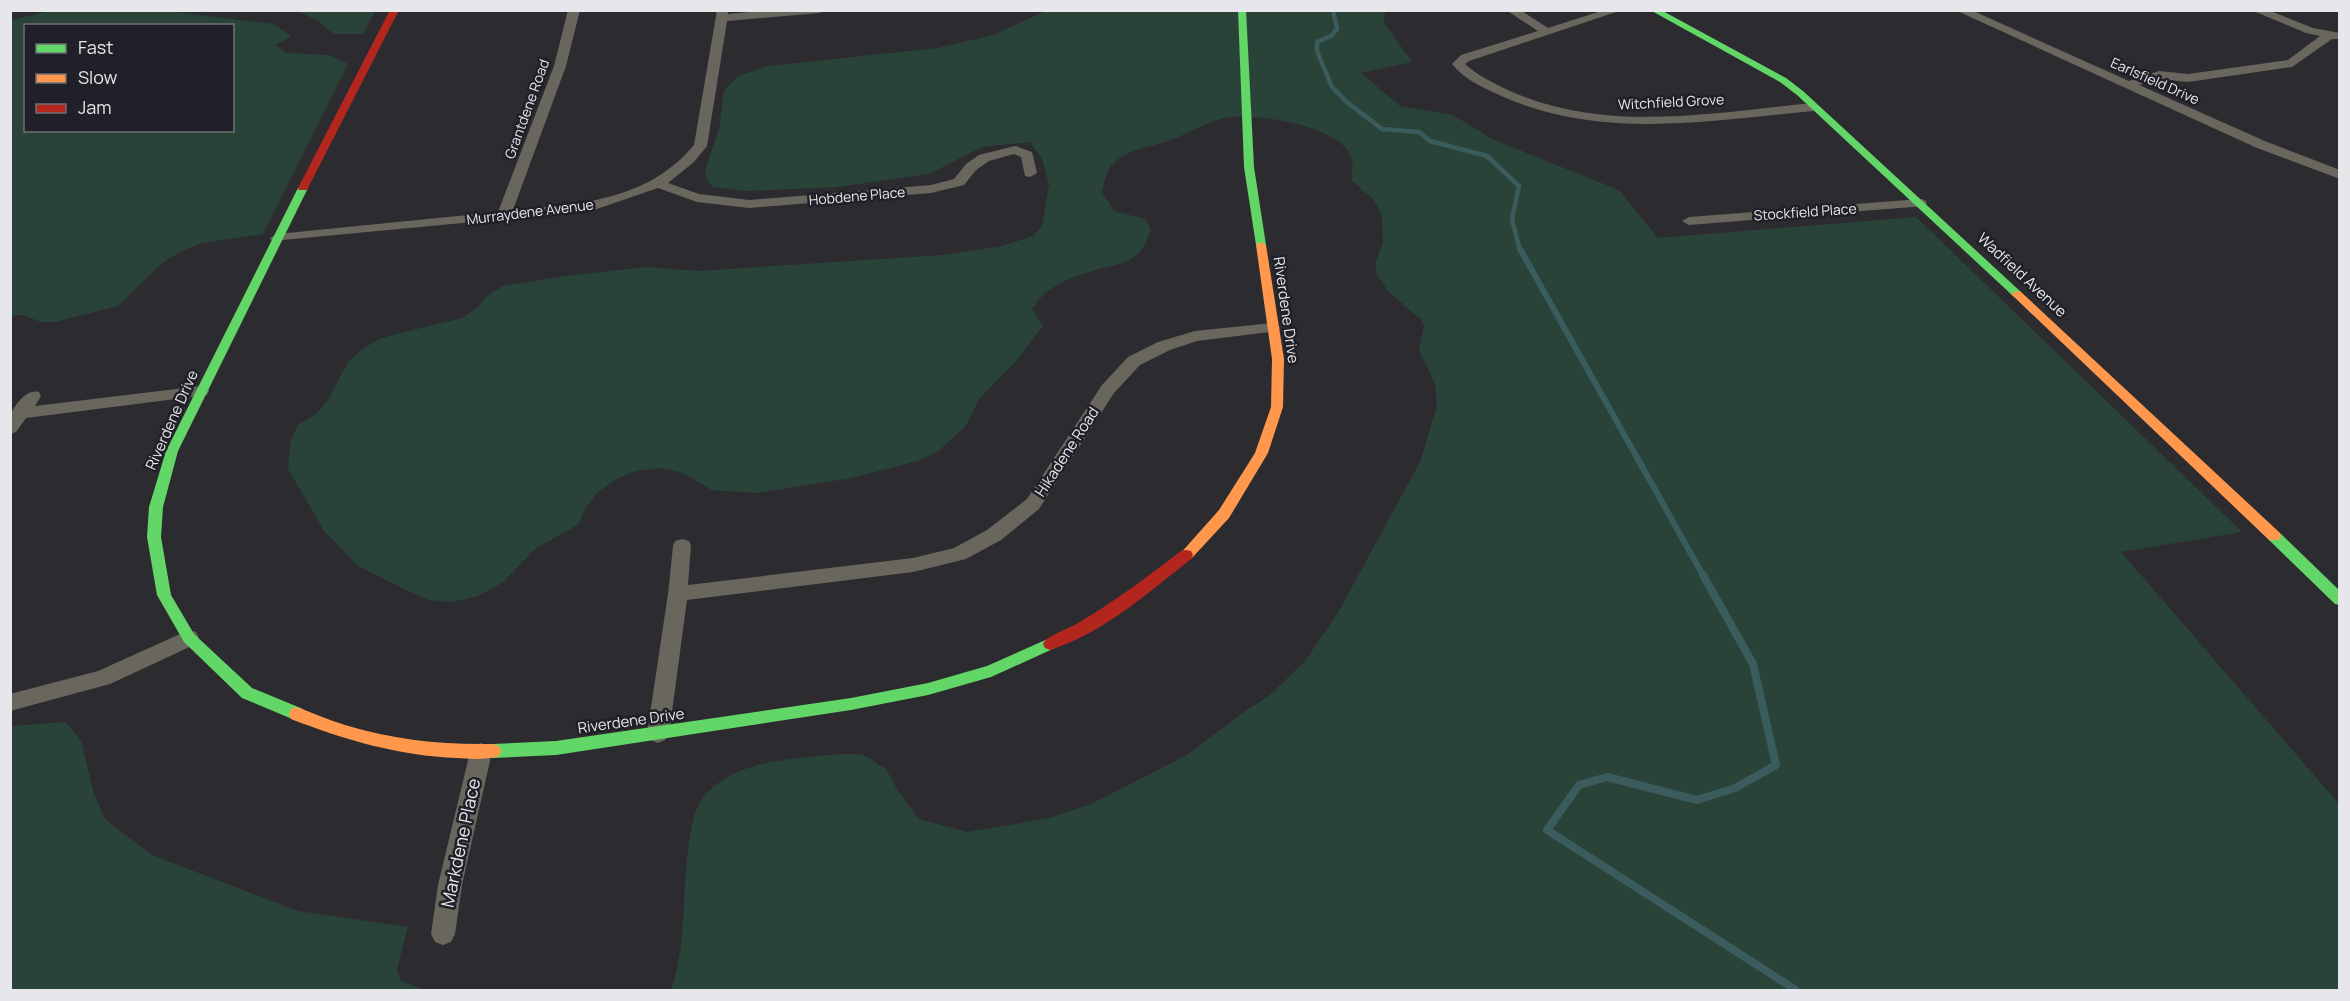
<svg xmlns="http://www.w3.org/2000/svg" width="2350" height="1001" viewBox="0 0 2350 1001" font-family="Manrope,sans-serif">
<rect width="100%" height="100%" fill="#2c2c30"/>
<path fill="#2a4339" fill-rule="evenodd" d="M 50,11 L 168,11 L 273,24 L 289,34 L 290,37 L 275,45 L 287,53 L 328,55 L 348,64 L 263,234 L 202,243 L 182,251 L 163,262 L 118,306 L 55,322 L 41,322 L 23,315 L 10,316 L 11,20 ZM 26,26 L 232,26 L 232,130 L 26,130 Z
M 297,11 L 375,11 L 363,34 L 333,34 L 317,20 Z
M 1046,11 L 1385,11 L 1384,23 L 1412,62 L 1361,73 L 1400,106 L 1453,115 L 1494,140 L 1619,190 L 1658,238 L 1916,217 L 2242,532 L 2121,552 L 2339,804 L 2339,990 L 670,990 C 677,976 678,962 681,946 C 686,911 683,828 701,801 C 716,778 745,767 771,762 C 786,759 851,751 863,755 C 871,758 878,765 886,769 L 897,789 L 918,819 L 968,832 L 1050,818 L 1091,804 L 1187,755 L 1248,709 L 1269,696 L 1305,661 L 1339,611 L 1420,462 L 1437,406 L 1435,384 L 1419,350 L 1424,326 L 1421,320 L 1389,292 L 1377,275 L 1375,263 L 1383,243 L 1382,215 L 1373,199 L 1352,181 C 1352,175 1353,165 1352,159 C 1343,126 1260,114 1232,117 C 1210,119 1189,134 1168,141 C 1148,148 1130,148 1114,163 C 1106,170 1105,181 1102,192 L 1114,211 L 1145,219 L 1151,229 C 1148,236 1146,245 1141,250 C 1131,264 1114,265 1099,269 C 1073,276 1047,285 1032,309 L 1043,326 L 1015,362 L 979,399 L 965,427 L 937,452 L 918,461 L 851,478 L 757,493 L 712,490 L 681,472 L 659,468 L 635,471 L 614,480 L 597,493 L 585,508 L 579,524 L 535,549 L 503,582 L 479,596 L 452,602 L 429,600 L 410,592 L 358,566 L 325,532 L 288,469 L 291,440 L 298,425 L 316,414 L 328,400 L 348,362 L 361,350 L 379,339 L 400,333 L 463,318 L 478,307 L 487,296 L 503,286 L 565,276 L 646,267 L 697,271 L 943,255 L 1002,246 L 1033,236 L 1042,226 L 1049,185 L 1042,158 L 1030,142 L 982,147 L 929,174 L 837,187 L 745,191 L 713,187 L 707,180 L 705,171 L 719,129 L 724,91 L 738,76 L 768,66 L 938,48 L 993,35 Z
M 65,722 L 81,740 L 94,794 L 105,819 L 152,855 L 298,911 L 408,927 L 397,969 L 401,981 L 425,990 L 11,990 L 11,726 Z"/>
<g fill="none" stroke-linecap="round" stroke-linejoin="round">
<path stroke="#3a5c5d" stroke-width="4.5" d="M 1333,10 L 1337,29 L 1331,36 L 1317,42 L 1317,51 L 1332,87 L 1348,103 L 1382,129 L 1419,132 L 1430,141 L 1487,156 L 1519,186 L 1512,219 L 1520,251"/>
<path stroke="#3a5c5d" stroke-width="6" d="M 1520,249 L 1704,577"/>
<path stroke="#3a5c5d" stroke-width="8" d="M 1703,575 L 1753,664 L 1776,765 L 1735,788 L 1697,800 L 1607,777 L 1579,785 L 1547,830 L 1796,990"/>
<path fill="#68665d" fill-rule="evenodd" d="M 568,10 L 580,10 L 566,66 L 513,210 C 580,204 647,201 694,145 L 717,10 L 729,10 L 728,14 L 772,10 L 825,10 L 820,13 L 727,21 L 707,146 L 694,162 L 668,183 L 699,194 L 749,200 L 931,185 L 954,179 L 966,164 L 979,155 L 1015,146 L 1032,152 L 1037,173 L 1030,177 L 1025,176 L 1021,157 L 1014,154 L 989,161 L 976,170 L 964,185 L 931,193 L 749,208 L 697,202 L 658,188 L 591,211 L 272,241 L 270,238 L 277,234 L 498,212 L 554,66 Z
M 1506,10 L 1520,10 L 1548,28 L 1604,10 L 1622,10 L 1469,61 L 1465,64 C 1477,75 1493,83 1508,90 C 1604,134 1711,113 1813,103 L 1819,107 L 1813,111 C 1707,121 1598,141 1497,94 C 1481,87 1463,78 1452,64 L 1461,55 L 1538,31 Z
M 1955,10 L 1971,10 L 2129,81 L 2159,71 L 2188,74 L 2288,60 L 2320,36 L 2306,33 L 2251,10 L 2268,10 L 2313,28 L 2340,33 L 2340,39 L 2332,39 L 2292,67 L 2188,82 L 2160,79 L 2139,85 L 2267,142 L 2340,170 L 2340,179 L 2257,148 Z
M 1920,199 L 1925,200 L 1927,203 L 1925,206 L 1689,225 L 1682,221 L 1689,217 Z
M 1272,323 L 1278,325 L 1280,328 L 1278,331 L 1197,341 L 1170,350 L 1140,365 L 1114,393 L 1039,509 L 1001,540 L 966,559 L 913,572 L 687,600 L 669,734 L 665,740 L 658,743 L 651,740 L 647,734 L 668,594 L 673,546 L 675,541 L 682,539 L 689,541 L 691,546 L 688,585 L 913,558 L 954,548 L 987,530 L 1027,499 L 1102,385 L 1128,357 L 1158,342 L 1195,331 Z
M 201,386 L 207,387 L 209,391 L 207,395 L 26,418 L 16,432 L 10,434 C 10,428 9,419 11,414 C 16,403 27,389 39,392 L 41,396 L 35,406 Z
M 189,630 L 196,632 L 199,638 L 196,644 L 110,684 L 10,711 L 10,694 L 98,671 Z
M 481,743 L 489,746 L 492,752 L 462,885 L 455,934 L 451,942 L 443,945 L 435,942 L 431,934 L 438,885 L 470,752 L 473,746 Z"/>
<path fill="#63d668" fill-rule="evenodd" d="M 1238,10 L 1246,10 L 1254,167 L 1266,245 L 1261,248 L 1256,245 L 1244,167 Z
M 1650,10 L 1661,10 L 1786,78 L 1803,91 L 2021,292 L 2021,296 L 2013,296 L 1797,95 L 1780,82 Z
M 303,185 L 308,188 L 178,451 L 163,507 L 161,537 L 171,595 L 194,634 L 252,688 L 303,709 L 305,714 L 303,719 L 297,721 L 242,698 L 184,642 L 157,595 L 147,537 L 149,507 L 166,451 L 298,188 Z
M 2274,531 L 2279,532 L 2340,591 L 2340,605 L 2335,604 L 2269,540 L 2267,536 L 2269,532 Z
M 1050,638 L 1055,640 L 1057,644 L 1055,648 L 991,677 L 928,695 L 851,710 L 556,755 L 493,758 L 487,756 L 485,751 L 487,746 L 493,744 L 556,741 L 851,698 L 928,683 L 987,666 Z"/>
<path fill="#ff974d" fill-rule="evenodd" d="M 1261,242 L 1266,245 L 1284,359 L 1283,407 L 1268,453 L 1229,518 L 1191,559 L 1181,559 L 1179,555 L 1219,510 L 1255,453 L 1271,407 L 1272,359 L 1256,245 Z
M 2017,291 L 2021,292 L 2279,532 L 2281,536 L 2279,540 L 2269,540 L 2013,296 L 2011,294 Z
M 297,707 C 313,713 329,720 345,725 C 394,740 443,745 493,744 L 499,746 L 501,751 L 499,756 C 486,760 470,759 457,758 C 400,756 345,740 291,719 L 289,714 L 291,709 Z"/>
<path fill="#b3261e" fill-rule="evenodd" d="M 390,10 L 399,10 L 308,188 L 307,190 L 299,190 L 298,188 Z
M 1186,550 L 1191,551 L 1193,555 L 1191,559 C 1148,593 1103,633 1050,650 L 1045,648 L 1043,644 C 1047,635 1069,629 1078,623 C 1114,602 1147,577 1181,551 Z"/>
</g>
<g text-anchor="middle" stroke-width="5" stroke-linejoin="round" paint-order="stroke">
<g font-size="14" fill="#e6e6eb" stroke="#202028">
<text transform="translate(2155 81) rotate(24)" y="5">Earlsfield Drive</text>
<text transform="translate(1671 102) rotate(-3)" y="5">Witchfield Grove</text>
<text transform="translate(527 109) rotate(-70)" y="5">Grantdene Road</text>
<text transform="translate(857 196) rotate(-5)" y="5">Hobdene Place</text>
<text transform="translate(530 212) rotate(-7)" y="5">Murraydene Avenue</text>
<text transform="translate(1805 212) rotate(-4)" y="5">Stockfield Place</text>
</g>
<g font-size="15" fill="#e6e6eb" stroke="#202028">
<text transform="translate(2022 275) rotate(43)" y="5">Wadfield Avenue</text>
<text transform="translate(1286 310) rotate(82)" y="5">Riverdene Drive</text>
<text transform="translate(172 420) rotate(-66)" y="5">Riverdene Drive</text>
<text transform="translate(1067 452) rotate(-57)" y="5">Hikadene Road</text>
<text transform="translate(631 721) rotate(-8)" y="5">Riverdene Drive</text>
</g>
<g font-size="18" fill="#e6e6eb" stroke="#202028">
<text transform="translate(461 843) rotate(-78)" y="6">Markdene Place</text>
</g>
</g>
<rect width="2350" height="1001" fill="none" stroke="#e6e6eb" stroke-width="24"/>
<rect x="24" y="24" width="210" height="108" fill="#202028" stroke="#6f6f76" stroke-width="1.5"/>
<rect x="36" y="44" width="30" height="9" fill="#63d668" stroke="#6f6f76" stroke-width="1.5"/>
<text x="78" y="54" font-size="18" fill="#e6e6eb">Fast</text>
<rect x="36" y="74" width="30" height="9" fill="#ff974d" stroke="#6f6f76" stroke-width="1.5"/>
<text x="78" y="84" font-size="18" fill="#e6e6eb">Slow</text>
<rect x="36" y="104" width="30" height="9" fill="#b3261e" stroke="#6f6f76" stroke-width="1.5"/>
<text x="78" y="114" font-size="18" fill="#e6e6eb">Jam</text>
</svg>
